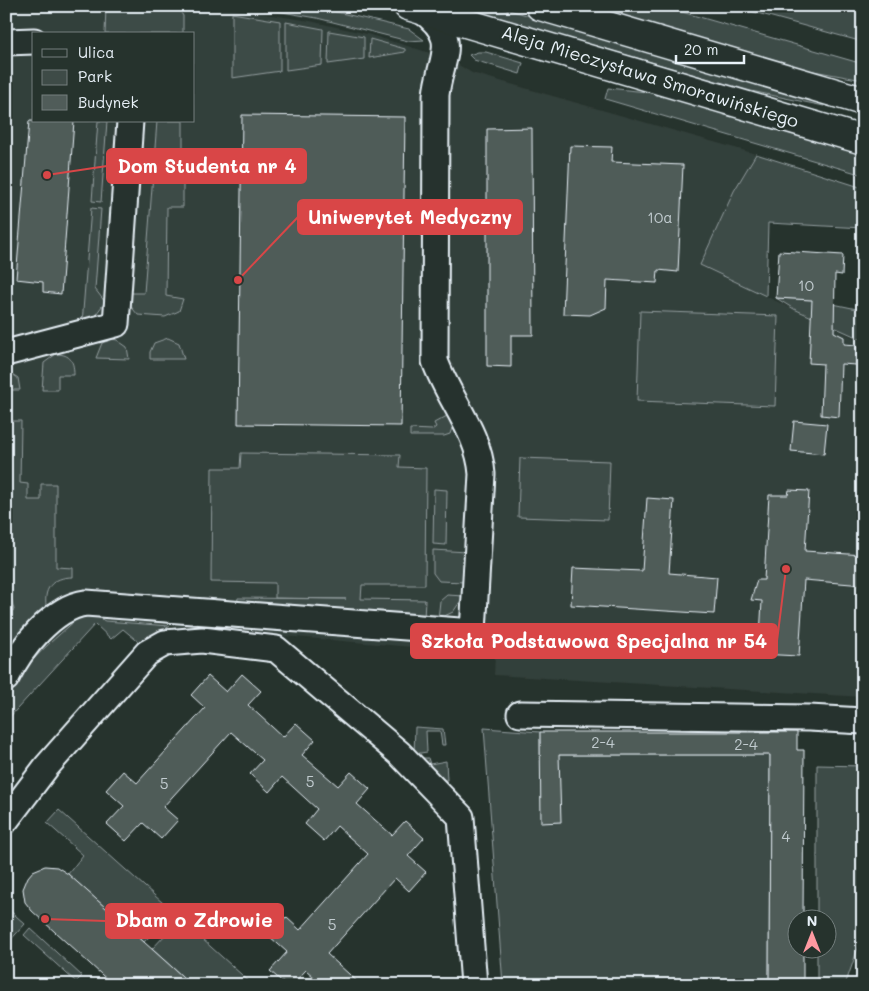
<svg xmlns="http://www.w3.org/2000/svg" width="869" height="991" viewBox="0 0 869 991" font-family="Mali,sans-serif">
<rect width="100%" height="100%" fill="#26332d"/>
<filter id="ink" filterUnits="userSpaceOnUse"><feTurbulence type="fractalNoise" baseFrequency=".02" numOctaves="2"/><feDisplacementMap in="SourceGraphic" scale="10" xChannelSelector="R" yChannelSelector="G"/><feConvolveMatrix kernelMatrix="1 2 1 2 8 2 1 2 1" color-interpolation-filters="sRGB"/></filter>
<g filter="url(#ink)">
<path fill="#333f3a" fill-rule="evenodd" d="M 6,6 L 214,6 L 310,21 L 367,34 L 447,58 L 472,73 L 756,154 L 734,191 L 700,265 L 863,342 L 863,697 L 494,675 L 495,654 L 105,621 L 91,614 L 24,668 L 6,704 ZM 34,34 L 194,34 L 194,121 L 34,121 Z"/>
<path fill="#3e4b47" stroke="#939ea0" d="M 106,6 L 179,9 L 183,16 L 183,34 L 105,34 Z
M 247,6 L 311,6 L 409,29 L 424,40 L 408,41 L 317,18 Z
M 457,6 L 496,6 L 824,103 L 824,106 L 751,91 Z
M 587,6 L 661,6 L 863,64 L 863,80 L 792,67 Z
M 732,6 L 863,6 L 863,42 Z
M 232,13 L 280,21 L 280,71 L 232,78 Z
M 286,22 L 323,29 L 322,65 L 286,70 Z
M 329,31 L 364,37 L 364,59 L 328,64 Z
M 370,39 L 405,49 L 405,52 L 369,58 Z
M 478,52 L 486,52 L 523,63 L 520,74 L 474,60 L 469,55 Z
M 608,88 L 656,93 L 863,153 L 863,175 L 605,99 Z
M 98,121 L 107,121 L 101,202 L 92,201 Z
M 157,121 L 183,121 L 183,207 L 167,207 L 166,296 L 183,299 L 179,311 L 165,317 L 138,315 L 128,303 L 129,293 L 144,293 Z
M 756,154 L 863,188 L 863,228 L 768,223 L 766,296 L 700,265 L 734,191 Z
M 91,208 L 101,209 L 95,289 L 105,302 L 94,317 L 82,324 Z
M 857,295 L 863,296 L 863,340 L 794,309 L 776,298 L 814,300 L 857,309 Z
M 640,311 L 778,316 L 775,406 L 637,401 Z
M 168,338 L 179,343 L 184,359 L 150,359 L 150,352 L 154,343 Z
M 113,339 L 117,340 L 127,347 L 129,359 L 96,358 L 102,343 Z
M 56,354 C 71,354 74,362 74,375 L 58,375 L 58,390 L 42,390 L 44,363 Z
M 6,370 L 18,378 L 20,390 L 6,390 Z
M 447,416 L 453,425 L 450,434 L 444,436 L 410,436 L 410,429 L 432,430 L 436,427 L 434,423 Z
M 6,421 L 21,421 L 20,483 L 28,484 L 28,500 L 41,500 L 41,484 L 56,484 L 56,567 L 73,568 L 73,577 C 52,577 42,589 47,610 L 14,640 L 6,655 L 6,612 L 14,610 L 6,577 Z
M 241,453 L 400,455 L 399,467 L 426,468 L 425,585 L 362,585 L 361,599 L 425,600 L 424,619 L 237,605 L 238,598 L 346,599 L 275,598 L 275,583 L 211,582 L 212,468 L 240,468 Z
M 520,458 L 610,461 L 608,520 L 518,517 Z
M 434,489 L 447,490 L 446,545 L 433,544 Z
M 433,550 L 467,552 L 465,582 L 439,581 L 433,573 Z
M 447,595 L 464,596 L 453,612 L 438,619 L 440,601 Z
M 91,614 L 105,621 L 170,626 L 141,644 L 123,629 L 111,639 L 95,624 L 6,721 C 6,674 48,646 79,617 Z
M 415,727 L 443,729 L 445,745 L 442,745 L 440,731 L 426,731 L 427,752 L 414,754 Z
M 484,728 L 540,732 L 540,755 L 770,755 L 769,985 L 503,985 Z
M 417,758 L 428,758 L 430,764 L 446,761 L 447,780 L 441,780 Z
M 817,765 L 863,766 L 863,934 L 845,985 L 817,985 L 817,949 L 826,948 L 826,918 L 817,918 Z
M 59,810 L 173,912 L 144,942 L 68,874 L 83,855 L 47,823 Z
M 6,907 L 25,924 L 6,945 Z
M 180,919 L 253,985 L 192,985 L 152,949 Z
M 30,928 L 82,976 L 76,982 L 24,935 Z"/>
<path fill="#505c59" stroke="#e8f1f8" d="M 242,115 L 405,117 L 401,426 L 238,424 Z
M 29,121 L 74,121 L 61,294 L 43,292 L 43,282 L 16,279 Z
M 532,128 L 533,335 L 511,335 L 511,367 L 487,366 L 487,129 Z
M 570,146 L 612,147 L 611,162 L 683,165 L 678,272 L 658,270 L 657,283 L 607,280 L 606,308 L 590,315 L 563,314 Z
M 779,251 L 843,255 L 842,275 L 835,274 L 834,332 L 844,337 L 844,344 L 857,345 L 856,365 L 841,364 L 839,417 L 821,415 L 823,364 L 809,363 L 812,300 L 776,298 Z
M 794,421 L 827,424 L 824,454 L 791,451 Z
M 789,490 L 809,491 L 805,551 L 863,555 L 863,585 L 804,580 L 799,656 L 759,654 L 762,601 L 751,600 L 757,580 L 764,580 L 769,495 L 788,495 Z
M 647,498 L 674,500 L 669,573 L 717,577 L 714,614 L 571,605 L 573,568 L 642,571 Z
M 242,674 L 261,691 L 248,705 L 283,737 L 296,723 L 315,740 L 302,755 L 338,786 L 351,772 L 370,789 L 357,804 L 392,835 L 405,821 L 424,838 L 408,856 L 426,872 L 409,891 L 395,878 L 327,954 L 361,985 L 323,985 L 306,970 L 292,985 L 286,985 L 270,971 L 287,952 L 269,936 L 286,917 L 300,930 L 368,854 L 337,826 L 324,841 L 305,824 L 317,809 L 282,777 L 269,792 L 250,774 L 263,760 L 231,732 L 163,807 L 178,820 L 161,839 L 143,823 L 126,841 L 107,824 L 124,806 L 106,790 L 123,771 L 137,783 L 205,708 L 191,695 L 208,676 L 226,692 Z
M 540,732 L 797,732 L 797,750 L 804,750 L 803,918 L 796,918 L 796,948 L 803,948 L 803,985 L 769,985 L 770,755 L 559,755 L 561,822 L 541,823 Z
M 45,866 L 57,867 L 68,874 L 192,985 L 113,985 L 32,911 L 25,902 L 23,889 L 28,877 L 33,871 Z"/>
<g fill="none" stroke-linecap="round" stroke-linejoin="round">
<g stroke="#e8f1f8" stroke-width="29">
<path id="minor" d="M 6,42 L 34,41
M 6,353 L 116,324 L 130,121
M 6,678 C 20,649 53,607 86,603 L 473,632 L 482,474 C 479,432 449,400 435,361 L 436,95 C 440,57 462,39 421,10
M 520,714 L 809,718 L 863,721
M 6,820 L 47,766 L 147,653 L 165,643 L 202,640 L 276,649 L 399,753 L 461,817 L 474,985"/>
</g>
<g stroke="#e8f1f8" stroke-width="31">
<path id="major" d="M 408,6 L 863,140
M 540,6 L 863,101"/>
</g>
<use href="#minor" stroke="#26332d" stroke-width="25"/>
<use href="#major" stroke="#26332d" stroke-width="28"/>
</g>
</g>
<g text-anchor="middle" stroke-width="5" stroke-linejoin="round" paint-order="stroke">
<g font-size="15" fill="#c2ccd0">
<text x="660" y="223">10a</text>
<text x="806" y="291">10</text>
<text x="603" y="748">2-4</text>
<text x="746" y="750">2-4</text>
<text x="310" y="787">5</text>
<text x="164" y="789">5</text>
<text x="786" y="842">4</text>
<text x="332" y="930">5</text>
</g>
<g font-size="18" fill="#e8f1f8" stroke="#26332d">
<text transform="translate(650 77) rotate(17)" y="6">Aleja Mieczysława Smorawińskiego</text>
</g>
</g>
<path fill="none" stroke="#d94647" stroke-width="2" d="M47 175L107 166M238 280L298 217M786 569L777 641M45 919L106 921"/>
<g fill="#d94647" stroke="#26332d" stroke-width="2">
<circle cx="47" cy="175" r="5"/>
<circle cx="238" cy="280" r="5"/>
<circle cx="786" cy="569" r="5"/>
<circle cx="45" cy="919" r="5"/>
</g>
<g fill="#d94647" stroke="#d94647" stroke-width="2">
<rect x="107" y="149" width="199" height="34" rx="5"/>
<rect x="298" y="200" width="224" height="34" rx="5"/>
<rect x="411" y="624" width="366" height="34" rx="5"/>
<rect x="106" y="904" width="177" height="34" rx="5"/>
</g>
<g font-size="19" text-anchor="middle" font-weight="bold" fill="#fff">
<text x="207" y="173">Dom Studenta nr 4</text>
<text x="410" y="224">Uniwerytet Medyczny</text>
<text x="594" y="648">Szkoła Podstawowa Specjalna nr 54</text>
<text x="194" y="927">Dbam o Zdrowie</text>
</g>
<rect width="869" height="991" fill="none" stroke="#26332d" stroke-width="25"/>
<rect x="12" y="12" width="844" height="966" fill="none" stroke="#e8f1f8" stroke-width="2" filter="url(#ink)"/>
<rect x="32" y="32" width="162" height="90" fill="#26332d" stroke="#747f7e"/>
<rect x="42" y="49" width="25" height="8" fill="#26332d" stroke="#747f7e"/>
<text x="78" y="58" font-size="15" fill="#e8f1f8">Ulica</text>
<rect x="42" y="70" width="25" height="15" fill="#3e4b47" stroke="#747f7e"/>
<text x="78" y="82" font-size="15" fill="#e8f1f8">Park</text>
<rect x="42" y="95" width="25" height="15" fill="#505c59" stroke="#747f7e"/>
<text x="78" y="108" font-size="15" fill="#e8f1f8">Budynek</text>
<g transform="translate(812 934)"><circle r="24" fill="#26332d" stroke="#747f7e"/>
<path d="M0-4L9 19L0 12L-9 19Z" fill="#ff9aa2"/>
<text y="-8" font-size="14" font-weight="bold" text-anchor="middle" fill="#e8f1f8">N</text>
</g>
<path d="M676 55v8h68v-8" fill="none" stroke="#e8f1f8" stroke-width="2.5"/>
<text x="684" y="55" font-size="15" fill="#e8f1f8" stroke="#26332d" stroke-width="4" paint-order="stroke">20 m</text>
</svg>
